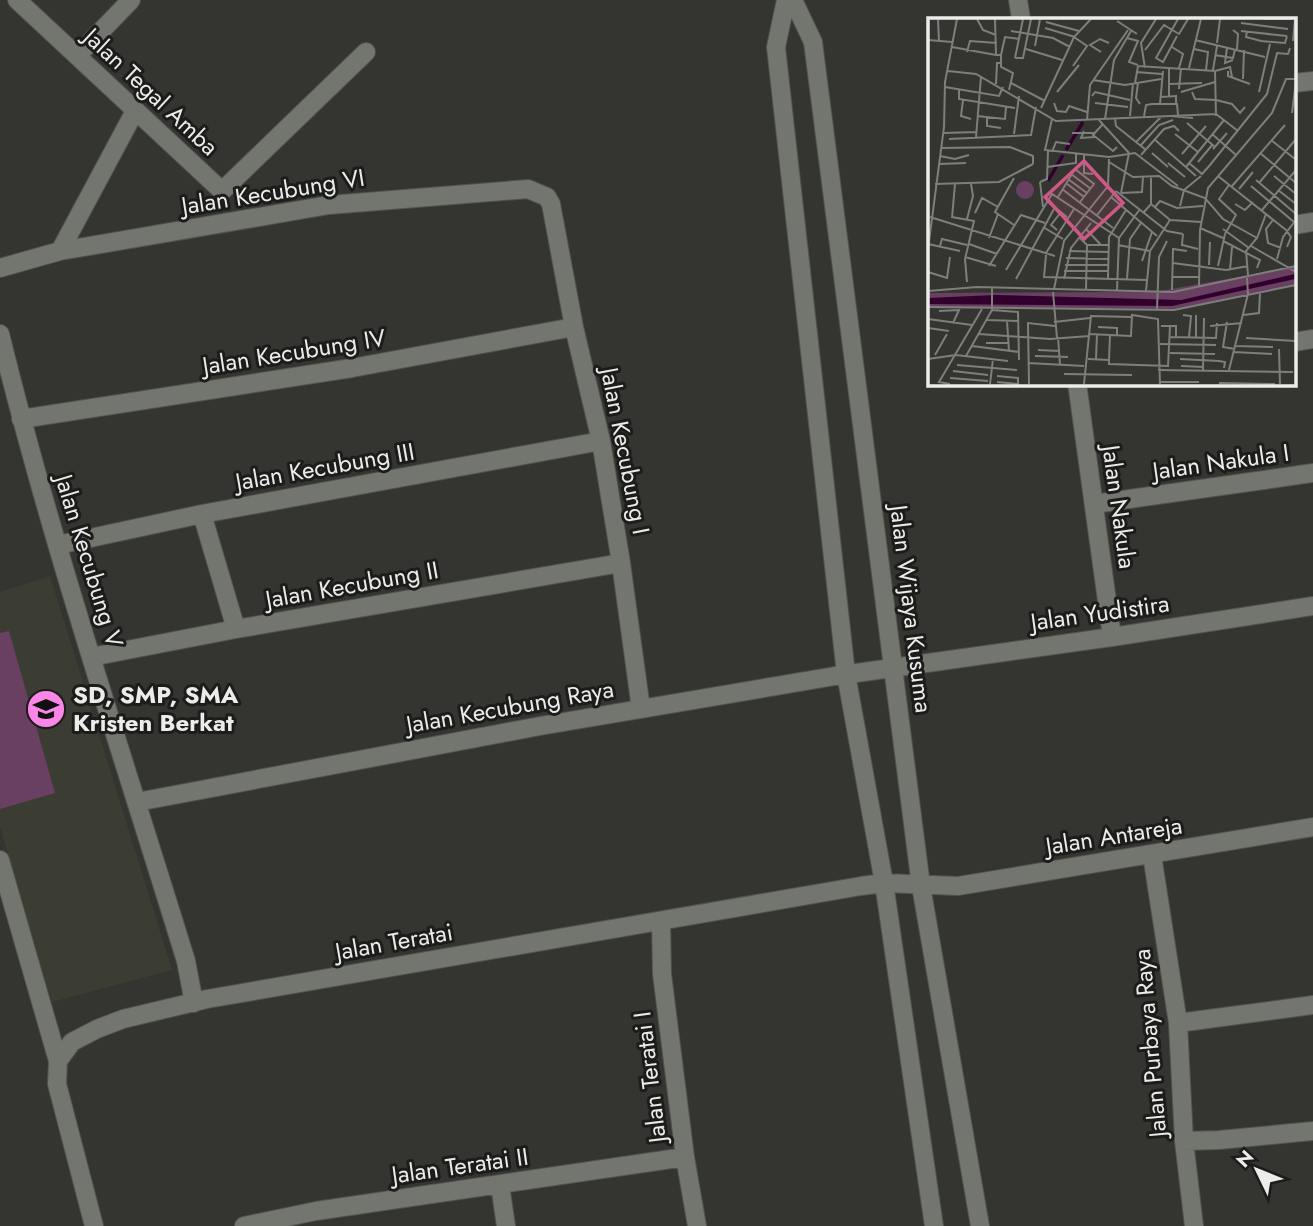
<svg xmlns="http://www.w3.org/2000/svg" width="1313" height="1226" viewBox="0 0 1313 1226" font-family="Jost,sans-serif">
<rect width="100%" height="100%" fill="#343530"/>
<path fill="#3b3d32" d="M 50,576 L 172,970 L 52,1002 L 0,827 L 0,592 Z"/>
<path fill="#693f62" d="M 9,631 L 55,793 L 0,809 L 0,633 Z"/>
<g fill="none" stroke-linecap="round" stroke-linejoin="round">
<g stroke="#52534f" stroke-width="20">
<path id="minor" d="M 17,0 L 222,191 L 366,52
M 786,0 L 776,47 L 846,674 L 884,883 L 934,1226
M 793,0 L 813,42 L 921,886 L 980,1226
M 1018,0 L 1021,19
M 77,56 L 131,0
M 1294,83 L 1313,81
M 1294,225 L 1313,222
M 60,251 L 135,111
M 0,268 L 60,251 L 329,205 L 528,189 L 547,197 L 551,204 L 574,327 L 601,441 L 621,563 L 641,709
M 0,334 C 52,546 122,753 186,961 L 194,1003
M 1294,342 L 1313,339
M 1077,383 L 1112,637
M 21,419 L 352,368 L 574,327
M 1094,504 L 1313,473
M 202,514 L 236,629
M 58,545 L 202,514 L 601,441
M 91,657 L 236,629 L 621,563
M 137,802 L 540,726 L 835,676 L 1112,637 L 1313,606
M 1152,855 L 1178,1023 L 1184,1141 L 1194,1226
M 0,860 L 58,1061
M 661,921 L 662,974 L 685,1157 L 697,1226
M 1178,1023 L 1313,1005
M 1184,1141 L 1219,1140 L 1313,1131
M 500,1185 L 506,1226
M 94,1226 L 57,1084 L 58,1061 L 72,1042 L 97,1029 L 123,1019 L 207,999 L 861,886 L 884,883 L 958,886 L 1313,827
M 244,1226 L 316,1211 L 685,1157"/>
</g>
<use href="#minor" stroke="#73756f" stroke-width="18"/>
</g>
<defs>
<g id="school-disc" transform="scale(2.0125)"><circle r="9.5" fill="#fa87e7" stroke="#1c1c1a"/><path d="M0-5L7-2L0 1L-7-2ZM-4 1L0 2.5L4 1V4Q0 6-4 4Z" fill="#111"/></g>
</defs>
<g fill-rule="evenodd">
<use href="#school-disc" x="46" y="709"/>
</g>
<g text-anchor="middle" stroke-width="6" stroke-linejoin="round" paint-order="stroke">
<g font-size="24" fill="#ecedea" stroke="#1c1c1a">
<text transform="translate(151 92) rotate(43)" y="8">Jalan Tegal Amba</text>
<text transform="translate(273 192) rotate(-9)" y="8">Jalan Kecubung VI</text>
<text transform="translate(294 352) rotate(-9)" y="8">Jalan Kecubung IV</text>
<text transform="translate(625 451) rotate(79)" y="8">Jalan Kecubung I</text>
<text transform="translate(1221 462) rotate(-8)" y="8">Jalan Nakula I</text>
<text transform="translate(325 467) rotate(-10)" y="8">Jalan Kecubung III</text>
<text transform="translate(1119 507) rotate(82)" y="8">Jalan Nakula</text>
<text transform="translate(89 561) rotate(73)" y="8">Jalan Kecubung V</text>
<text transform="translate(352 585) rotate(-10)" y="8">Jalan Kecubung II</text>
<text transform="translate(911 609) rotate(83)" y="8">Jalan Wijaya Kusuma</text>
<text transform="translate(1100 613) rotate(-8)" y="8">Jalan Yudistira</text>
<text transform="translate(510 707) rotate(-10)" y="8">Jalan Kecubung Raya</text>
<text transform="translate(1114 836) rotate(-9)" y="8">Jalan Antareja</text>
<text transform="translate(394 942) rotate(-10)" y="8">Jalan Teratai</text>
<text transform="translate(1150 1043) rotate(-95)" y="8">Jalan Purbaya Raya</text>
<text transform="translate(650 1077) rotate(-97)" y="8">Jalan Teratai I</text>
<text transform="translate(460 1166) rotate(-8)" y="8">Jalan Teratai II</text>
</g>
<g font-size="24" font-weight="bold" fill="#ecedea" stroke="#1c1c1a" text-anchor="start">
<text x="73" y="703">SD, SMP, SMA<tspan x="73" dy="28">Kristen Berkat</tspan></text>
</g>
</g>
<g transform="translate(928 18)">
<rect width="368" height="368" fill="#343530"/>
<path d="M88 172a9 9 0 1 1 18 0a9 9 0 1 1-18 0ZM 367,249 L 367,267 L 250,291 L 0,289 L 0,275 L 226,274 Z" fill="#693f62"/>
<path d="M 367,256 L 367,261 L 244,288 L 0,286 L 0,280 L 67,277 L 253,282 Z" fill="#32002c"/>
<path fill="none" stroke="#32002c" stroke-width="3.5" d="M 138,132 L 155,104M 120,163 L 135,137"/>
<path fill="none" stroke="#7e7f7a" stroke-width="2" d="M 10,1 L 11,23M 49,1 L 55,12 L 68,17M 67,1 L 68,37M 336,1 L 364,1M 189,3 L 209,16M 118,4 L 151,13M 313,5 L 360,11M 117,10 L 147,19M 305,12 L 310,16 L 309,31M 83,13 L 125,20 L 142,29M 313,13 L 359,18M 319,13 L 318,19 L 333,23 L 357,25 L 359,18M 249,18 L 235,44 L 228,40 L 250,1M 199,20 L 210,23 L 201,44 L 210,47M 0,22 L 24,24M 267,22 L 337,39M 365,23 L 367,1M 289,25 L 292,1M 107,28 L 112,1M 24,29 L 68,37M 244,29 L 255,36 L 251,50M 299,30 L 297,45 L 305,42M 98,31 L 134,42M 266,31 L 280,34 L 278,52M 217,32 L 236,7 L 251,16 L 260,1M 39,34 L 42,23 L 69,25M 173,34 L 162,27 L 172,21 L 181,25M 68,37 L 73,37 L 73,49 L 85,55 L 81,72M 73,37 L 77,19 L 92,21M 287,37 L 305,40 L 307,31M 87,40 L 95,40 L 103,1M 87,40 L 95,1M 145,48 L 159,28 L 146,19M 217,50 L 213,25 L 228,1M 261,50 L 273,1M 285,52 L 289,28M 20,53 L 48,56 L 128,103 L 288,96 L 310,113M 287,53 L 288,98M 287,53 L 302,49 L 304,59M 300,53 L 300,58 L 322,66M 208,54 L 234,56M 315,61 L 316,32M 165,62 L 197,67 L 233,61M 83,65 L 117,83M 207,65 L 210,48 L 287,53M 210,65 L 208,80 L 212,86M 68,66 L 69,45 L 73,45M 241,66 L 274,65M 17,69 L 71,78 L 75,69M 31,71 L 31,81 L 87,90M 251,71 L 253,50M 129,74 L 151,47M 253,74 L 287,64M 264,74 L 267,81 L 288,82M 331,74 L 342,26M 164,78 L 167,74 L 202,82M 241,78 L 241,51M 232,79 L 248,78 L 248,86M 35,82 L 33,98 L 43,101M 288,82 L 304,86 L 312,95 L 317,89M 126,85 L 129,93 L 138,94 L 141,88 L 159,94M 167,85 L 200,89M 232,86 L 235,53M 113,90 L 146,19 L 163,1M 364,95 L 368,63M 49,98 L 77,101 L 78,89M 202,98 L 205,65M 216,98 L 218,87 L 224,86 L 249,86 L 250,97M 243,98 L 265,100M 59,99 L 59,108 L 73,110M 187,100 L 188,108 L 218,132M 124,101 L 117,132 L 181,139M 170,101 L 201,135M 177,101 L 186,42 L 203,13M 159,102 L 162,67 L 200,12M 259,105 L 287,129M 174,107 L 165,117 L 185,133 L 189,129M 156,113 L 153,120 L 167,119M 16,115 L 48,114M 144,115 L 166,115M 86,116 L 91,78M 247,116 L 270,134M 284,116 L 308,137M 48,119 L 53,59M 21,121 L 103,117 L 108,89M 226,121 L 268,158M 343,122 L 367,141M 208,124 L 234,98M 213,127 L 231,107 L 245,102M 13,130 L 82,129 L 105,138 L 105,146M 285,131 L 299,115M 124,134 L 128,124 L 142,126M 224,135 L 240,149M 332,135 L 368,165M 254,136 L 278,108M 156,137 L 156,155 L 165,156M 213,137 L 236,111 L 246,108 L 251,113M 12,138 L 27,141 L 41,137M 181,139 L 207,135 L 250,168M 181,144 L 205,159 L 231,158 L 244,168 L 277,180 L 295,201 L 329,220M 270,144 L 285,126M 240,145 L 257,159M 261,145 L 274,156 L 282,147 L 339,76 L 349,35 L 360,36 L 362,30M 11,146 L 38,145M 119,149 L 148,145 L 148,135M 258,149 L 296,102M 147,151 L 166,166 L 152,184M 143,156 L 163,171M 290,158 L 358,212 L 363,219 L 359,229M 346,158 L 368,176M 86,160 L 67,194 L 86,207M 140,161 L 159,175M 328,162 L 368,196M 112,164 L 119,161 L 120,133M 112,164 L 115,189M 138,165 L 156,179M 331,165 L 368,121M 7,166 L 71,164 L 105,146M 180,168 L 181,141M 304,168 L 357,107M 323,168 L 366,204M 134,171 L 185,210M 311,171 L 325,154M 350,172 L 368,186M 188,173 L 239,213 L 255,216M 193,175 L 201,135M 193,175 L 214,174 L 215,159M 130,179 L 147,151M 183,179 L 229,218M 119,183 L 139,199M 307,186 L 317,192 L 325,184M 252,188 L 256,172 L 273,158M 227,189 L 232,183 L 249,190 L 275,188M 334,192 L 368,152M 216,194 L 223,186 L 223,158M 47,195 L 54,180 L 70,189M 169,197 L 188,173M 2,199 L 127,238M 24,199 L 46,203 L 37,241 L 39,264M 24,200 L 27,166M 39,201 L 45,178 L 43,166M 242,202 L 273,204M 345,202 L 338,211 L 340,225 L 353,230M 115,209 L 135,221M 272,210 L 295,220M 158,211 L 173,227M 295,211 L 321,230M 129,212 L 123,207 L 133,194M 255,216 L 254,227 L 270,231M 151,219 L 159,227 L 158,271M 61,220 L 70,196M 295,223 L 332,242 L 329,250M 0,226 L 32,233M 41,226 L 69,236M 159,227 L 181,227M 190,227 L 222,233M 12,228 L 14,221 L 39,227M 323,228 L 368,254M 0,231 L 16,109 L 17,64 L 29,1M 141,233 L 180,234M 118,235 L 146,191M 118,237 L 116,259 L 219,262M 37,239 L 68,248M 138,240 L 180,241M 349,241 L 355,219 L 367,203M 214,243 L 224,214M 245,245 L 298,252 L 320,248M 137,247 L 180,247M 281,247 L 282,224M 61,248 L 93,197 L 117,205M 290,248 L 297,216 L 308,197 L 291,181 L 301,167M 78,252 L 124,176 L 191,220M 302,252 L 304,229M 136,253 L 180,253M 0,254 L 19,260 L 22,239M 320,257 L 318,233 L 329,220 L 338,196M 245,259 L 271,259M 180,260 L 181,219 L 198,192M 88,261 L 127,189M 136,261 L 143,230 L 163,205M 199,261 L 202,221 L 213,205M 271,269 L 272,212 L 280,170 L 344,95 L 358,61 L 368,61M 126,271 L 136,223 L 180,168M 244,272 L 245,231 L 259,233M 0,273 L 49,269 L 245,274 L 368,248M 189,273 L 191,220 L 212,191M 218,273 L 222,233 L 242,202 L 223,186M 125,274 L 129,320M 0,289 L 246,292 L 368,267M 229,291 L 231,239 L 239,223M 64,292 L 90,294 L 91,342M 11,293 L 31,292 L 25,305M 255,297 L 263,298 L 261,319M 315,297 L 331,295 L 332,275M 0,301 L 44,307M 59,302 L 90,303M 79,303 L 81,333M 126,304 L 162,300M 299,304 L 295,329 L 307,331M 233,308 L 248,308 L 248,319M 282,308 L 314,305M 170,309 L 189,310 L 189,317M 0,310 L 21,313M 51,316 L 122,321 L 161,318M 161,316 L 203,318 L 204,297 L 230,301 L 232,366M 130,319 L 132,347M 242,319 L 288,320 L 289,305M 268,320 L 268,297M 318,320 L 368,323M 58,325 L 81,325M 232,326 L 288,327M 44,328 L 91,334M 308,328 L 345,329M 351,331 L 352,366M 110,332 L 132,333M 306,334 L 344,336M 242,335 L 287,336M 7,337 L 19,316M 38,338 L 64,292 L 64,270M 107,338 L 140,339M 0,341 L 28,337 L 80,343M 160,341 L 181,342M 168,341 L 169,316M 252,341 L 291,343 L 297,344 L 296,350M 181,342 L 181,346 L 240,348 L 242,308M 181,342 L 182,317M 100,345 L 156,348M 29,347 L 89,352M 253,348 L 276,349M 230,352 L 365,354M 275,352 L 276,300M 301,352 L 320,276 L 319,260M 25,353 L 60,357M 136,356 L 204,357M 22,360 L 60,363M 69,364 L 90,366 L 90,360 L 69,358M 232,364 L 271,364M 291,365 L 347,366M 22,366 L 11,364 L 54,291M 62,366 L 65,341M 101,366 L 100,305 L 127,308M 156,366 L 163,298 L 203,299"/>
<path fill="#cf5886" fill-opacity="0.15" stroke="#cf5886" stroke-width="3.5" d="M 156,143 L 195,185 L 156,221 L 117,179 Z"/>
<rect width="368" height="368" fill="none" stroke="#ecedea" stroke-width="3.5"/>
</g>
<g transform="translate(1257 1170) rotate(313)" stroke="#1c1c1a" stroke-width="5" paint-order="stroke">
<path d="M0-5L12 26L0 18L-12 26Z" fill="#ecedea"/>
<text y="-10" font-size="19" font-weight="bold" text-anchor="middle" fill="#ecedea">N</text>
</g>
</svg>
